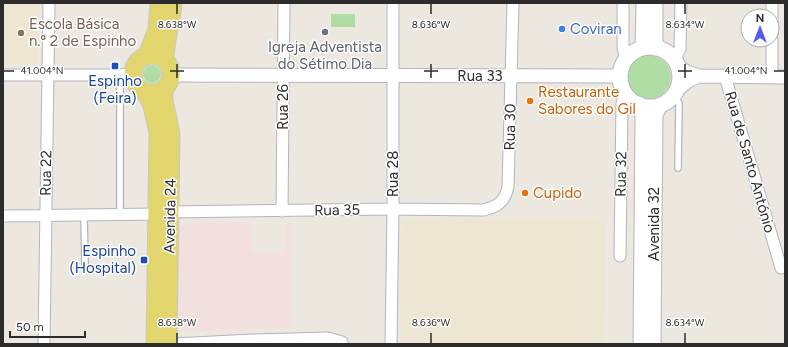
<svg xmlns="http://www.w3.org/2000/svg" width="788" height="347" viewBox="0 0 788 347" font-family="Figtree,sans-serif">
<rect width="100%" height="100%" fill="#ece8e0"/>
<path fill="#ece6d2" d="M 3,3 L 39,3 L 38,64 L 3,64 Z
M 594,218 L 602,221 L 606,227 L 605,344 L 401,344 L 401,228 L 404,222 L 410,219 Z"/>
<path fill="#f2e0df" d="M 252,222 L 252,252 L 286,252 L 287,222 L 292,222 L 292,328 L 245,329 L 192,332 L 185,331 L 180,326 L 178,320 L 179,232 L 180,227 L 186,223 Z"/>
<path fill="#b0dda3" d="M 331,14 L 355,14 L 355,27 L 331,27 Z
M627 77a22 22 0 1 1 44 0a22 22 0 1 1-44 0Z
M143 74a9 9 0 1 1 18 0a9 9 0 1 1-18 0Z"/>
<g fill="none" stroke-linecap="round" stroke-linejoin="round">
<g stroke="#b3b4be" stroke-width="8">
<path id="service" d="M 673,96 L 679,103 L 678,168
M 120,213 L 120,75
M 84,214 L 85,264"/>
</g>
<g stroke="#b3b4be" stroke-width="13">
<path id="minor" d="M 623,3 L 623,48 L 626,59
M 772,35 L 772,3
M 674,60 L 680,49 L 681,3
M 3,75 L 120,75 L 132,73
M 725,76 L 781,268 L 785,267
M 772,77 L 772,40
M 282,211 L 284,3
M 170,212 L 393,209 L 483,210 C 497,207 505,202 508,187 L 513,3
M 3,216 L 157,214
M 620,256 L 622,103 L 625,94
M 44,344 L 49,3
M 173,344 L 253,340 L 328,338 L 342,342
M 391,344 L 393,209 L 393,3"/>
</g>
<g stroke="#b3b4be" stroke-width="15">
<path id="tertiary" d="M 677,66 L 687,72 L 699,76 L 785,77
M 171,75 L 620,76
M 677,90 L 688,81 L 699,76"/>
</g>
<g stroke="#b3b4be" stroke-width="17">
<path id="secondary" d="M620 77a30 30 0 1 1 60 0a30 30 0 1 1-60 0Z
M 643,48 L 644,3
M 655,48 L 655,3
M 639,104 L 643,115 L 641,344
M 653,344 L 655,115 L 660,105"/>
</g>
<g stroke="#c8c8c8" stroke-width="19">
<path id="primary" d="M133 74a19 19 0 1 1 38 0a19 19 0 1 1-38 0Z
M 147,56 L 157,29 L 159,3
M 165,60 C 165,41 172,22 173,3
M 164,89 L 164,100 L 171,134 L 168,344
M 145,93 L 151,102 L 158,132 L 155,344"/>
</g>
<use href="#service" stroke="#fff" stroke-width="5.5"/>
<use href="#minor" stroke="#fff" stroke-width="11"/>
<use href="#tertiary" stroke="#fff" stroke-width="13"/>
<use href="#secondary" stroke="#fff" stroke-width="15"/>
<use href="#primary" stroke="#e3d56e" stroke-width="17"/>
</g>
<path fill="none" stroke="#2c2c2c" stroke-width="1.5" d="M 177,4 L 177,14M 431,4 L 431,14M 685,4 L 685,14M 177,64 L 177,78M 431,64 L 431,78M 685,64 L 685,78M 4,71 L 14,71M 170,71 L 184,71M 424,71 L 438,71M 678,71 L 692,71M 774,71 L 784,71M 177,333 L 177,343M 431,333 L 431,343M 685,333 L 685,343"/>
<circle fill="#3f7fe0" stroke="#fff" stroke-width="1.5" cx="562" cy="29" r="4"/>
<circle fill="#6b7280" stroke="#fff" stroke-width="1.5" cx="325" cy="32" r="4"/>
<circle fill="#8d6e63" stroke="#fff" stroke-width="1.5" cx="21" cy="33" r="4"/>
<g fill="#1a4fb4" stroke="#fff" stroke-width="1.5">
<rect x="111" y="62" width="8" height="8" rx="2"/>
<rect x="140" y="256" width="8" height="8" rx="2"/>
</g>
<g fill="#e8710a" stroke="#fff" stroke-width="1.5">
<circle cx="530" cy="101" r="4"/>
<circle cx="525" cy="193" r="4"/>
</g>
<g text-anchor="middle" stroke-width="3" stroke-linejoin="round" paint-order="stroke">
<g font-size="15" fill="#785e54" stroke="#fff" text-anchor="start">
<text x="29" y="29">Escola Básica<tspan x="29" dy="17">n.º 2 de Espinho</tspan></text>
</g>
<g font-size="15" fill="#366cbe" stroke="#fff" text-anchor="start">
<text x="570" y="34">Coviran</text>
</g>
<g font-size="15" fill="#5b616d" stroke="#fff">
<text x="325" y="52">Igreja Adventista<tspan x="325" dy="17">do Sétimo Dia</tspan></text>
</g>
<g font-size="15" fill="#2c2c2c" stroke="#fff">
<text x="480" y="81">Rua 33</text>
<text transform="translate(283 107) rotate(-90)" y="5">Rua 26</text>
<text transform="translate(510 127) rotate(-89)" y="5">Rua 30</text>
<text transform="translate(750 162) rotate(74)" y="5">Rua de Santo António</text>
<text transform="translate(46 173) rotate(-89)" y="5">Rua 22</text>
<text transform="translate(393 174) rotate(-90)" y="5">Rua 28</text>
<text transform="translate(621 174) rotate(-89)" y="5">Rua 32</text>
<text transform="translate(337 210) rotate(-1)" y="5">Rua 35</text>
<text transform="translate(170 216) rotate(-89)" y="5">Avenida 24</text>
<text transform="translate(654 224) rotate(-90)" y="5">Avenida 32</text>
</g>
<g font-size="15" fill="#164399" stroke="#fff">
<text x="115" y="86">Espinho<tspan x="115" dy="17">(Feira)</tspan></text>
<text x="136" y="256" text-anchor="end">Espinho<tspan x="136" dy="17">(Hospital)</tspan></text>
</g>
<g font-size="15" fill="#c56008" stroke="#fff" text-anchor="start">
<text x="538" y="97">Restaurante<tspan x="538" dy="17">Sabores do Gil</tspan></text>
<text x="533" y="198">Cupido</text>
</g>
</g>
<g font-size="10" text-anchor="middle" fill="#2c2c2c" stroke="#fff" stroke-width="3" stroke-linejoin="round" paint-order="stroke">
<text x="177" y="28">8.638°W</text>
<text x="431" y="28">8.636°W</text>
<text x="685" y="28">8.634°W</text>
<text x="42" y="74">41.004°N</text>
<text x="746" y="74">41.004°N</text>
<text x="177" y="326">8.638°W</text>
<text x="431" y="326">8.636°W</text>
<text x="685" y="326">8.634°W</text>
</g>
<rect width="788" height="347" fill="none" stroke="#2c2c2c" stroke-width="8"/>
<g transform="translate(760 28)"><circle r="19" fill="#ffffff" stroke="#ababab"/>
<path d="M0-3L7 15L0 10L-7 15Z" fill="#515ce8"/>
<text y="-6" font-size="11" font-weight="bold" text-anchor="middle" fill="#2c2c2c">N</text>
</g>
<path d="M10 331v6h75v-6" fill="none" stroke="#2c2c2c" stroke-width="2"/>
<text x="16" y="331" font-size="12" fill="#2c2c2c" stroke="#ffffff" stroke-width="3" paint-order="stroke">50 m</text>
</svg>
